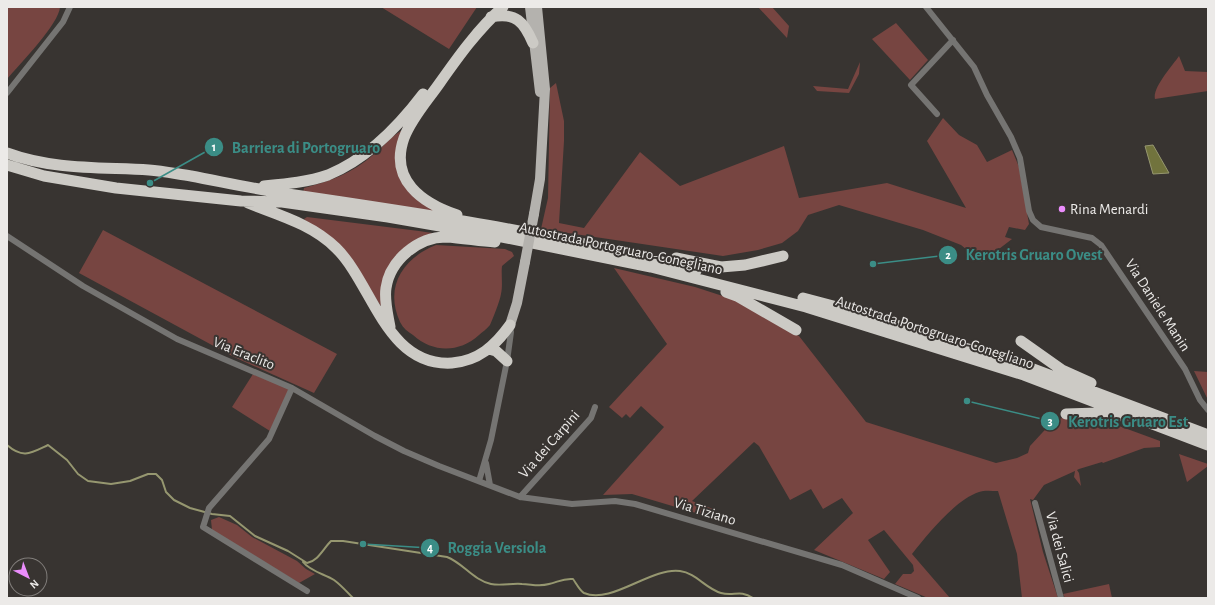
<svg xmlns="http://www.w3.org/2000/svg" width="1215" height="605" viewBox="0 0 1215 605" font-family="'Alegreya Sans',sans-serif">
<rect width="100%" height="100%" fill="#383431"/>
<path fill="#774541" d="M 7,7 L 60,7 C 59,24 20,64 7,79 Z
M 381,7 L 477,7 L 449,49 Z
M 758,7 L 772,7 L 789,26 L 787,38 Z
M 896,23 L 928,60 L 910,80 L 872,39 Z
M 1179,56 L 1185,71 L 1208,72 L 1208,91 L 1155,99 C 1152,88 1173,65 1179,56 Z
M 860,62 L 859,74 L 849,93 L 817,91 L 813,86 L 848,89 Z
M 556,83 L 564,121 L 564,141 L 559,223 L 584,228 L 640,152 L 680,186 L 784,146 L 799,198 L 887,183 L 966,208 L 927,141 L 943,118 L 959,135 L 977,145 L 987,162 L 1012,150 L 1019,167 L 1029,224 L 1025,230 L 1009,227 L 1005,237 L 1012,239 L 982,262 L 961,245 L 923,230 L 839,205 L 808,215 L 798,231 L 782,243 L 758,250 L 723,256 L 541,229 L 548,198 L 550,88 Z
M 401,131 L 403,132 L 397,161 L 435,212 L 303,193 L 304,188 C 330,181 353,173 373,155 C 382,148 391,136 401,131 Z
M 307,217 L 419,231 L 432,233 L 429,238 L 397,259 L 383,309 L 365,283 L 305,220 L 304,219 Z
M 103,230 L 337,354 L 314,393 L 234,357 L 79,273 Z
M 436,245 L 505,249 L 512,252 L 514,256 L 502,266 C 501,275 503,285 501,294 C 500,301 493,318 490,325 C 487,329 482,332 479,335 C 459,353 433,353 413,335 C 408,332 403,328 400,322 C 384,287 403,258 436,245 Z
M 614,268 L 695,287 L 732,299 L 799,336 L 866,422 L 996,463 L 1017,458 L 1028,453 L 1030,446 L 1054,420 L 1067,417 L 1100,423 L 1111,423 L 1160,441 L 1160,447 L 1144,448 L 1103,463 L 1102,462 L 1079,469 L 1077,470 L 1079,473 L 1081,486 L 1074,477 L 1075,471 L 1044,485 L 1033,500 L 1030,499 L 1043,552 L 1058,598 L 1022,598 L 1017,554 L 998,491 C 992,491 984,490 979,492 C 955,500 928,534 912,554 L 950,598 L 928,598 L 895,584 L 903,574 L 911,574 L 914,571 L 913,565 L 884,530 L 868,540 L 890,572 L 884,579 L 814,550 L 853,513 L 842,498 L 823,509 L 811,489 L 790,500 L 759,446 L 754,442 L 692,501 L 713,509 L 706,516 L 632,494 L 603,495 L 664,427 L 641,406 L 630,418 L 626,414 L 622,418 L 609,407 L 667,344 Z
M 1194,371 L 1208,372 L 1208,400 Z
M 253,374 L 288,388 L 288,392 L 270,431 L 232,407 Z
M 1179,454 L 1208,464 L 1208,466 L 1187,482 Z
M 219,517 L 237,525 L 252,537 L 297,561 L 306,569 L 315,574 L 299,583 L 212,530 L 211,520 Z
M 1109,584 L 1112,598 L 1065,598 L 1063,594 Z"/>
<path fill="#71733d" stroke="#969770" d="M 1153,145 L 1169,173 L 1153,174 L 1145,146 Z"/>
<g fill="none" stroke-linecap="round" stroke-linejoin="round">
<path stroke="#969770" stroke-width="2" d="M 7,445 C 23,459 31,453 48,445 L 67,460 L 78,474 L 88,481 L 111,484 L 130,481 L 148,474 L 156,474 L 162,480 L 166,492 L 174,500 L 190,508 L 212,514 L 230,516 L 255,536 L 288,551 L 307,563 C 318,561 323,549 331,541 L 343,541 L 447,557 C 463,563 473,580 491,584 C 501,586 512,583 522,584 C 531,584 539,587 549,584 C 558,582 563,578 573,579 C 576,583 580,591 584,593 C 611,605 651,567 680,571 C 696,573 706,589 721,593 C 734,597 739,589 753,598
M 303,562 C 310,571 324,574 334,580 C 341,585 347,592 353,598"/>
<path stroke="#757472" stroke-width="6" d="M 926,7 L 974,67 L 987,95 L 1011,137 L 1020,158 L 1029,211 L 1033,220 L 1041,227 L 1092,238 L 1101,245 L 1185,369 L 1200,400 L 1208,410
M 7,93 L 63,22 L 70,7
M 937,114 L 911,85 L 953,40
M 7,236 L 83,286 L 177,339 L 292,388 L 375,436 L 404,451 L 439,466 L 520,497 L 572,504 L 615,501 L 635,504 L 842,565 L 918,598
M 292,388 L 269,439 L 209,508 L 203,527 L 307,591
M 486,463 L 490,485
M 479,481 L 491,440 L 507,361 L 511,332 L 510,325
M 520,497 L 591,418 L 595,407
M 1035,503 L 1061,598"/>
<path stroke="#b4b2ae" stroke-width="10" d="M 530,7 L 540,92
M 534,214 L 540,179 L 545,89 L 537,7
M 510,325 L 517,303 L 525,262"/>
<path stroke="#cccac5" stroke-width="11" d="M 491,17 C 516,12 524,22 533,43
M 7,153 C 53,170 101,167 149,170 C 163,171 177,174 191,176 C 223,182 255,189 288,194 C 424,214 562,234 696,271
M 7,165 L 44,176 L 116,188 L 241,201 L 282,202 L 388,217 L 492,235 L 651,267 L 806,307 L 1024,375 L 1208,445
M 264,186 C 285,184 308,182 328,175 C 367,159 398,127 423,94
M 248,203 C 278,215 312,224 336,248 C 373,284 386,367 452,363 C 478,361 495,346 510,325
M 457,215 C 422,203 389,180 404,138 C 411,119 427,101 439,84 C 458,57 478,29 503,7
M 676,258 L 721,267 L 745,265 L 783,256
M 726,292 L 737,296 L 796,330
M 803,298 L 856,312 L 1033,369 L 1208,435
M 390,327 C 388,315 384,301 386,288 C 390,260 418,237 446,237 C 463,238 479,241 495,242
M 1021,341 L 1062,370 L 1091,383
M 489,349 L 496,351 L 507,361
M 1066,414 L 1098,413 L 1119,416"/>
<path stroke="#b4b2ae" stroke-width="10" d="M 525,262 L 534,214"/>
</g>
<circle fill="#eb8dfc" stroke="#383431" stroke-width="1.5" cx="1062" cy="209" r="4"/>
<g text-anchor="middle" stroke-width="4" stroke-linejoin="round" paint-order="stroke">
<g font-size="15" fill="#eceae8" stroke="#383431" text-anchor="start">
<text x="1070" y="214">Rina Menardi</text>
</g>
<g font-size="15" fill="#eceae8" stroke="#383431">
<text transform="translate(621 248) rotate(12)" y="5">Autostrada Portogruaro-Conegliano</text>
<text transform="translate(1158 305) rotate(57)" y="5">Via Daniele Manin</text>
<text transform="translate(935 332) rotate(18)" y="5">Autostrada Portogruaro-Conegliano</text>
<text transform="translate(244 353) rotate(22)" y="5">Via Eraclito</text>
<text transform="translate(549 444) rotate(-49)" y="5">Via dei Carpini</text>
<text transform="translate(705 511) rotate(17)" y="5">Via Tiziano</text>
<text transform="translate(1060 547) rotate(75)" y="5">Via dei Salici</text>
</g>
</g>
<path fill="none" stroke="#3b8d86" stroke-width="1.5" d="M150 183L214 147M873 264L948 255M967 401L1050 421M363 544L430 548"/>
<g fill="#3b8d86" stroke="#383431" stroke-width="1.5">
<circle cx="150" cy="183" r="4"/>
<circle cx="873" cy="264" r="4"/>
<circle cx="967" cy="401" r="4"/>
<circle cx="363" cy="544" r="4"/>
<circle cx="214" cy="147" r="10"/>
<circle cx="948" cy="255" r="10"/>
<circle cx="1050" cy="421" r="10"/>
<circle cx="430" cy="548" r="10"/>
</g>
<g font-size="12" text-anchor="middle" font-weight="bold" fill="#fff">
<text x="214" y="151">1</text>
<text x="948" y="259">2</text>
<text x="1050" y="425">3</text>
<text x="430" y="552">4</text>
</g>
<g font-size="16" text-anchor="middle" font-weight="bold" fill="#3b8d86" stroke="#383431" stroke-width="4" stroke-linejoin="round" paint-order="stroke">
<text x="306" y="153">Barriera di Portogruaro</text>
<text x="1034" y="260">Kerotris Gruaro Ovest</text>
<text x="1128" y="427">Kerotris Gruaro Est</text>
<text x="497" y="553">Roggia Versiola</text>
</g>
<rect width="1215" height="605" fill="none" stroke="#eceae8" stroke-width="16"/>
<g transform="translate(28 577) rotate(138)"><circle r="19" fill="#383431" stroke="#807d7a"/>
<path d="M0-3L7 15L0 10L-7 15Z" fill="#eb8dfc"/>
<text y="-6" font-size="11" font-weight="bold" text-anchor="middle" fill="#eceae8">N</text>
</g>
</svg>
